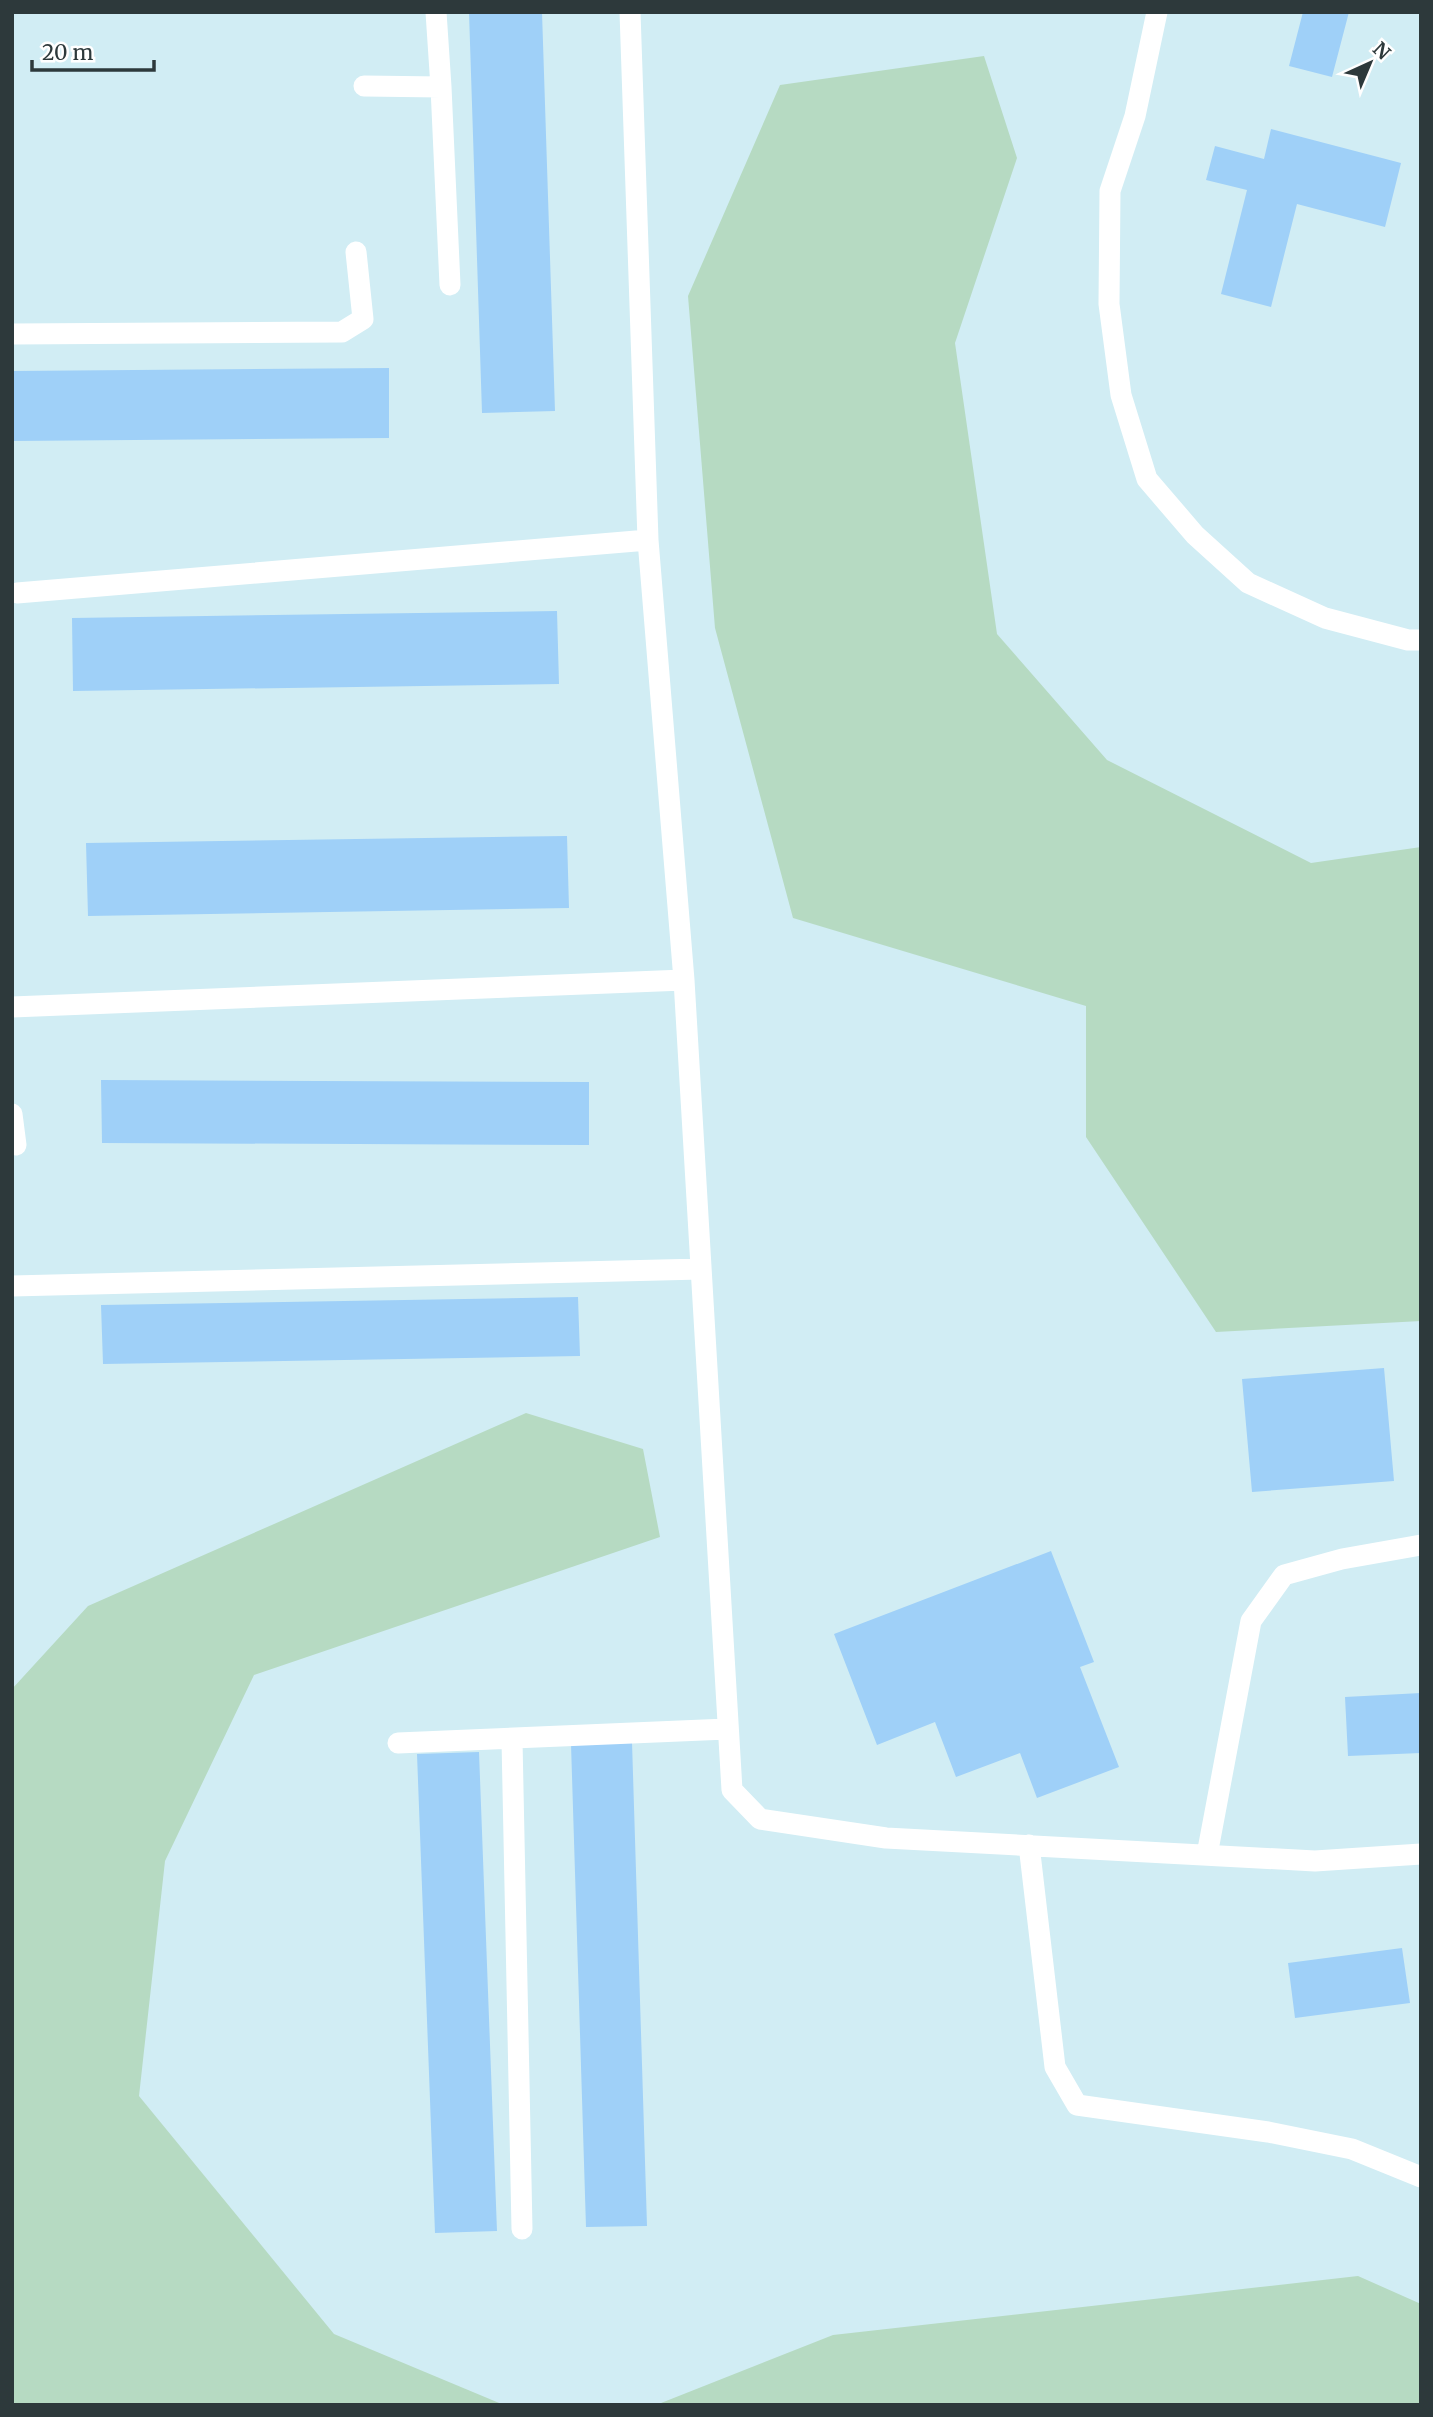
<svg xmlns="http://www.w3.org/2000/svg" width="1433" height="2417" viewBox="0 0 1433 2417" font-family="Merriweather,serif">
<rect width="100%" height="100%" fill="#d1edf4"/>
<path fill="#b6dac2" d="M 984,56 L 1017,158 L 955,343 L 997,634 L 1107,760 L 1311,863 L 1421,847 L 1421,1321 L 1216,1332 L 1086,1137 L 1086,1006 L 793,918 L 715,628 L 688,296 L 780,85 Z
M 526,1413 L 643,1449 L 660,1537 L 254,1675 L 165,1861 L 139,2096 L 334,2334 L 504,2405 L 12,2405 L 12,1689 L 88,1606 Z
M 1358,2276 L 1421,2304 L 1421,2405 L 656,2405 L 833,2335 Z"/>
<path fill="#9fd0f8" d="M 469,12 L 542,12 L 555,411 L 482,413 Z
M 1303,12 L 1349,12 L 1332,77 L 1289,66 Z
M 1271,129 L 1401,163 L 1385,227 L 1297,204 L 1271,307 L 1221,294 L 1247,190 L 1206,180 L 1215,146 L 1264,159 Z
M 389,368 L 389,438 L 12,441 L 12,371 Z
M 557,611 L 559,684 L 73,691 L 72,618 Z
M 567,836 L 569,908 L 88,916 L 86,843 Z
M 101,1080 L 589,1082 L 589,1145 L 102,1143 Z
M 578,1297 L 580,1356 L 103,1364 L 101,1305 Z
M 1384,1368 L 1394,1481 L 1252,1492 L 1242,1379 Z
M 1051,1551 L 1094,1662 L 1080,1667 L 1119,1767 L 1037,1798 L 1020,1753 L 956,1777 L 935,1722 L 877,1745 L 834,1634 Z
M 1421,1693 L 1421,1753 L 1348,1756 L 1345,1697 Z
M 632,1742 L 647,2226 L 586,2227 L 571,1744 Z
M 479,1752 L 497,2231 L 435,2233 L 417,1754 Z
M 1402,1948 L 1410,2003 L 1295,2018 L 1288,1963 Z"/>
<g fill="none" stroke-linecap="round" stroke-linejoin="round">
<path stroke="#fff" stroke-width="21" d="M 436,12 L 441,87
M 630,12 L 648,540 L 684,980 L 732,1790 L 760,1819 L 886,1838 L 1315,1861 L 1421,1854
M 1157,12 L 1135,116 L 1110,191 L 1109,304 L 1121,395 L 1147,479 L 1195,535 L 1248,583 L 1325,618 L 1408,640 L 1421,640
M 364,86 L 441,87 L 450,285
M 12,334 L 342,332 L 363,319 L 356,252
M 17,593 L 648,540
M 12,1007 L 684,980
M 12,1114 L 16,1145
M 12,1286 L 701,1269
M 512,1740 L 522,2229
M 398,1743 L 727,1729
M 1029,1845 L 1055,2067 L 1077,2105 L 1268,2132 L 1352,2149 L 1421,2177
M 1207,1855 L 1251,1621 L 1284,1575 L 1342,1559 L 1421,1545"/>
</g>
<rect width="1433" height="2417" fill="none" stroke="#2d393b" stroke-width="28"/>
<g transform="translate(1370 63) rotate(44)" stroke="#ffffff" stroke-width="5" paint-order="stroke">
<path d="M0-5L12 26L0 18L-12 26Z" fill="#2d393b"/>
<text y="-10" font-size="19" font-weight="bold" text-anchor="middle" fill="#2d393b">N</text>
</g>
<path d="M32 60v10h122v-10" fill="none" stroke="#2d393b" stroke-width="3.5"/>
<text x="42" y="60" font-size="21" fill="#2d393b" stroke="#ffffff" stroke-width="5" paint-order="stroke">20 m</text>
</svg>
